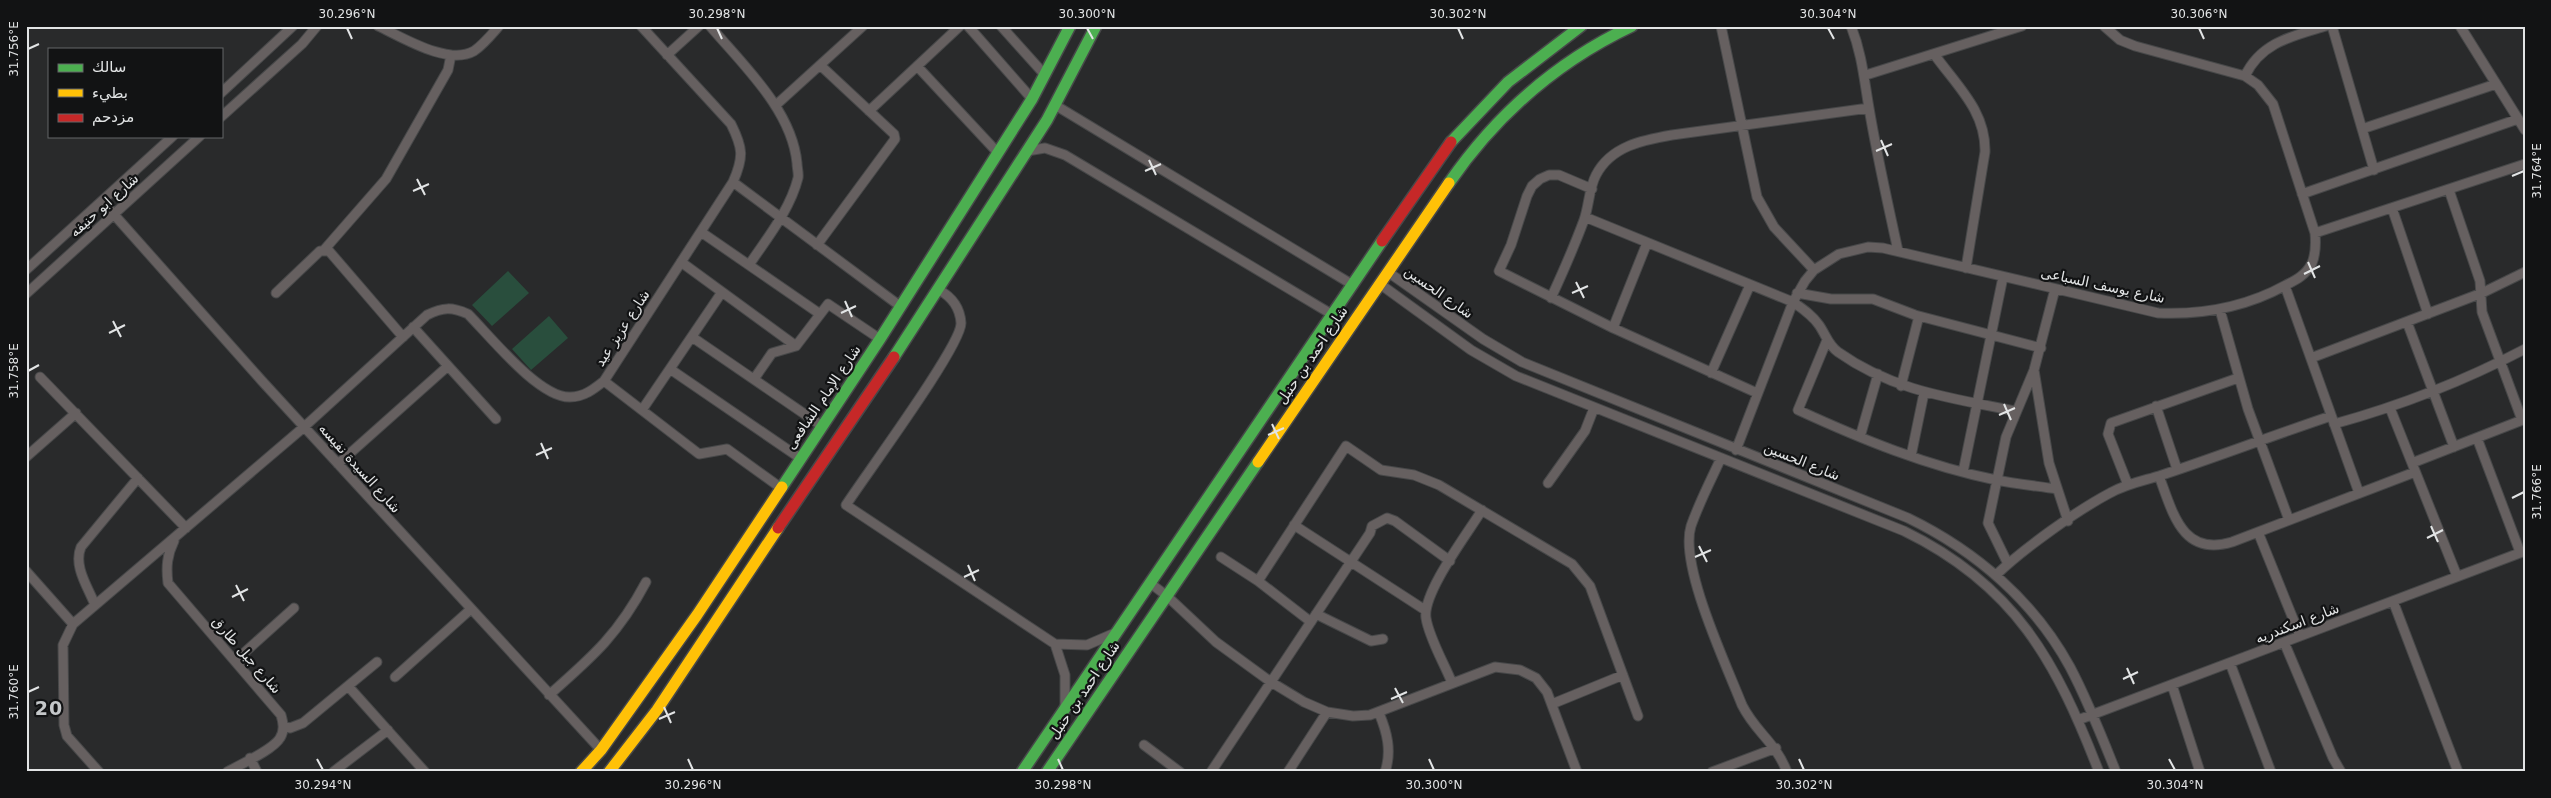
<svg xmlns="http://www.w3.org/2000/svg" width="2551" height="798" viewBox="0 0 2551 798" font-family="'DejaVu Sans',Vazirmatn,sans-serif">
<rect width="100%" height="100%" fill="#292a2b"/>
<path fill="#294e3d" d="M 508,271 L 529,293 L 492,326 L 472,305 Z
M 549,316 L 568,338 L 531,370 L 512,349 Z"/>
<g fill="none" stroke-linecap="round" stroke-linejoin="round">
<g stroke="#474849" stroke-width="11">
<path id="street" d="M 378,26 C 402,37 448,66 474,51 C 483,45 492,34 499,26
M 710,26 C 743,65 792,110 797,163 C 797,168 799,174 798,178 C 790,210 767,238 749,265
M 968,26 L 1032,99
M 1001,26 L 1045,75
M 1721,26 L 1757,197 L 1774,227 L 1814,270
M 1851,26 C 1862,54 1864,79 1869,108 C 1877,156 1888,204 1898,251
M 2332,26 L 2374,170
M 2460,26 L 2525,130
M 1934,54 C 1957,86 1986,111 1985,152 L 1966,268
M 667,55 L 699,26
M 917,66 L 998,153
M 1866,75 L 2022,26
M 2245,76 C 2261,42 2293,36 2326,26
M 221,93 L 293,26
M 776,105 L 863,26
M 1055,105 L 1353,285
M 869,111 L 960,26
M 221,117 L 302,44 L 317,26
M 2362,129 L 2496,84
M 1027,151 L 1045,148 L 1065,155 L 1333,315
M 733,182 L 900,306
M 1592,189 L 1559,175 L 1549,175 L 1540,179 L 1532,186 L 1527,196 L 1511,245 L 1499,271 L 1613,328 L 1757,393
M 2449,190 L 2480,281 L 2482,312 L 2522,420
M 2302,194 L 2518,119
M 102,201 L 262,381 L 601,750
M 2392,208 L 2428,314
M 1585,217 L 1793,302 C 1803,309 1812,315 1819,325 C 1826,335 1828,345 1838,352 C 1893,391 1951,398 2015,411
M 701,232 L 820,314
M 2315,233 L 2525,164
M 817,245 L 895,139 L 894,134 L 820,65
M 324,250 L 386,179 L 448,70 L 451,55
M 681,262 L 796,346
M 26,270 L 173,136
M 1388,272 L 1483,339 L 1522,362 L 1908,518 C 1976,551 2034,601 2070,667 C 2088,701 2102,737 2116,772
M 1380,284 L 1471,350 L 1516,376 L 1904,531 C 2015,585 2056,661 2099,772
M 2285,286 L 2359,493
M 939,290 C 952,297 960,308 961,323 C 962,345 864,477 846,505 L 1055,644 L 1087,645 L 1115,633
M 276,293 L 320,251 L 329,251 L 403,337
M 1797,293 L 1831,299 L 1873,299 L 1915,315 L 2041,348
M 26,294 L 200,136
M 1551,298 C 1563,272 1574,247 1584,220 C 1589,206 1589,188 1596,175 C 1611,146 1643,140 1672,135 L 1869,108
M 2220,310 L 2248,409 L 2289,520
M 2407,322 L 2454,447
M 413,327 L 496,419
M 1613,328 L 1647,243
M 692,337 L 822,426
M 1827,340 L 1798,410 C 1861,439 1927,466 1996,480 C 2016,484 2037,486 2057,489
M 2311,358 L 2482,293 L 2525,272
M 670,369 L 800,458
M 2034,370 L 2049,463 L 2068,521
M 1711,373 L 1750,285
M 40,377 L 186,528
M 754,379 L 772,353 L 796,346 L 828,304 L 880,339
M 604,381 L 699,454 L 727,449 L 781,488
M 1901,386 L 1919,316
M 2156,406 L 2177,469
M 2390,408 L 2457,576
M 642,410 L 722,292
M 2334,424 C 2403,405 2462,382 2525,349
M 1860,437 L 1878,374
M 2477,438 L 2520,552
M 1736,450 L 1793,302 L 1805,281 L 1814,270 L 1839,254 L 1868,247 L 1883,248 L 2158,313 C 2203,315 2246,307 2286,285 C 2296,280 2306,275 2312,263 C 2316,253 2316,244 2315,233 L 2273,104 L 2258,85 L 2245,76 L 2135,46 L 2120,40 L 2104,26
M 1911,456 L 1924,393
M 26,457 L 76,413
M 1721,458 C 1711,480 1699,503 1691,526 C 1679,565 1726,664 1742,705 C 1756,733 1775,741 1787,772
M 2412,463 L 2525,419
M 338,464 L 448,366
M 1963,472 L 2003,277
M 2159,476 C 2173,513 2182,557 2232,542 L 2415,472
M 1548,483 L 1585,431 L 1594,408
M 2128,485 L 2108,434 L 2111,423 L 2238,378
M 1294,525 L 1425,610
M 2258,532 L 2300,636
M 174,541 C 167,555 166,567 168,583 L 281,715 C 283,722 285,730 280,738 C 273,750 241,764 227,772
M 1221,557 L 1258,581 L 1311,622
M 2008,564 L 1988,523 L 2006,437 L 2034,370 L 2055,289
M 26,571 L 73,624
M 1996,575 C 2023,549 2076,511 2110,493 C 2126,484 2142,481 2159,476 C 2217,457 2274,435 2331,416
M 1258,581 L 1346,446 L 1381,470 L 1414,475 L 1439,485 L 1572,564 L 1590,586 L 1638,716
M 1150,583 L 1167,596 L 1216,642 L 1271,682 L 1304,702 L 1327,712 L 1353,716 L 1370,715 L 1495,667 L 1520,670 L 1536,678 L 1547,692 L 1577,772
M 2393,601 L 2458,772
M 95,605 C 88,587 73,566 81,547 L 138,478
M 1316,614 L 1371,641 L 1383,639
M 2284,642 L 2333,758 L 2341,772
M 1055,644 L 1065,675 L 1065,707
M 235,661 L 294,608
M 2230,663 L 2271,772
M 395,677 L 471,609
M 1452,683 C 1445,665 1429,638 1426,618 C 1422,593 1468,533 1482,510
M 2172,685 L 2200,772
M 348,686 L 425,772
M 549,695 C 592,657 618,635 646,582
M 1552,704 L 1623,675
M 1379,713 C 1387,732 1392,751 1385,772
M 2078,720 L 2525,551
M 284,726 L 290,728 L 303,723 L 377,662
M 1144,745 L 1180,772
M 250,758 L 257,772
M 99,772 L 67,736 L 64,725 L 63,645 L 73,624 L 304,427 L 427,315 C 443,307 452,307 468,314 C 490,336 539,398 570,397 C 584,397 594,389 604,381 L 733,182 C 744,157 743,148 731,124 L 641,26
M 333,772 L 388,730
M 1211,772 L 1370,533 L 1372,526 L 1387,518 L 1395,521 L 1450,561
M 1288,772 L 1327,712
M 1712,772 L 1776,748"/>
</g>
<g stroke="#474849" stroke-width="14">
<path id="fast" d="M 1451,142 L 1508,82 L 1581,26
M 1449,183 C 1496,115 1558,61 1632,26
M 894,357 L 1047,120 L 1096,26
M 782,487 L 880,339 L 1032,99 L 1070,26
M 1022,772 L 1382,241
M 1047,772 L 1258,462"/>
</g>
<g stroke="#474849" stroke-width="14">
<path id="slow" d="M 1258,462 L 1449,183
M 581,772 L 601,750 L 697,615 L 782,487
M 609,772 L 657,710 L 778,528"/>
</g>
<g stroke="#474849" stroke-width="14">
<path id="jam" d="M 1382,241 L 1451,142
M 778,528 L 894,357"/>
</g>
<use href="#street" stroke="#666060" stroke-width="9"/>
<use href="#fast" stroke="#4caf50" stroke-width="11"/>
<use href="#slow" stroke="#ffc107" stroke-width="11"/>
<use href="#jam" stroke="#c62828" stroke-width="11"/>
</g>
<path fill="none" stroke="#e2e4e5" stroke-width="2" d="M 347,28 L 352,39M 717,28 L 722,39M 1087,28 L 1093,39M 1458,28 L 1463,39M 1828,28 L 1834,39M 2199,28 L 2204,39M 28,49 L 39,44M 1881,140 L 1888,156M 1876,151 L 1892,144M 1149,160 L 1156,175M 1145,171 L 1161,164M 2512,176 L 2524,171M 417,179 L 425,195M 413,191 L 429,184M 2308,262 L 2315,278M 2304,274 L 2320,266M 1576,282 L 1584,298M 1572,293 L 1588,286M 845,301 L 852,317M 841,313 L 856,306M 113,321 L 121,337M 109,333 L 125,325M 28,371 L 39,365M 2004,404 L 2011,420M 1999,415 L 2015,408M 1272,424 L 1279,439M 1268,435 L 1284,428M 541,443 L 548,459M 536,455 L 552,448M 2512,498 L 2524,492M 2431,526 L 2438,542M 2427,538 L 2443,530M 1699,546 L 1707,562M 1695,557 L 1711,550M 968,565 L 975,581M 964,577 L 979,570M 236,585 L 244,601M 232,597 L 248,589M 2127,668 L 2134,684M 2123,679 L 2138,672M 1395,688 L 1403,703M 28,692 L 39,687M 1391,699 L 1407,692M 664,707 L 671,723M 659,719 L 675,712M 317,759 L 323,770M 688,759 L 693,770M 1058,759 L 1063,770M 1429,759 L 1434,770M 1799,759 L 1804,770M 2169,759 L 2175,770"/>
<g text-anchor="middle" stroke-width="4.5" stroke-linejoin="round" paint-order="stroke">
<g font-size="14" fill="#e2e4e5" stroke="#121314">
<text transform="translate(104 205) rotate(-42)" y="5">شارع ابو حنيفه</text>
<text transform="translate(2103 285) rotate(12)" y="5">شارع يوسف السباعى</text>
<text transform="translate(1439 292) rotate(35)" y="5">شارع الحسين</text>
<text transform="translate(622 328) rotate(-57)" y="5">شارع عزيز عيد</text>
<text transform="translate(1312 355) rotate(-56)" y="5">شارع احمد بن حنبل</text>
<text transform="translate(823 397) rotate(-56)" y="5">شارع الإمام الشافعى</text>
<text transform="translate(1802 461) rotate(22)" y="5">شارع الحسين</text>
<text transform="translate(360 468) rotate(48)" y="5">شارع السيدة نفيسه</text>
<text transform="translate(2297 623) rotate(-21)" y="5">شارع اسكندريه</text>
<text transform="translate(247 655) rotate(49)" y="5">شارع جبل طارق</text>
<text transform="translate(1084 690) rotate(-56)" y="5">شارع احمد بن حنبل</text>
</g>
<g font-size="19" font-weight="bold" letter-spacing="1" fill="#c4c7c9" stroke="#121314">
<text x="49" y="715">20</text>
</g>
</g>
<rect width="2551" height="798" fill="none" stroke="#121314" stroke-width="55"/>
<rect x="48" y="48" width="175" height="90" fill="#121314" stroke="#656768"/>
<rect x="58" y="64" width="25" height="8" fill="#4caf50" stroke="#656768"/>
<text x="92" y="72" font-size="15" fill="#e2e4e5">سالك</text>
<rect x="58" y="89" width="25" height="8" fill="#ffc107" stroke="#656768"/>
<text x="92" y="98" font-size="15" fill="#e2e4e5">بطيء</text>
<rect x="58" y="114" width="25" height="8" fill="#c62828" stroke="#656768"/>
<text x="92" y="122" font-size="15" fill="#e2e4e5">مزدحم</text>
<rect x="28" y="28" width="2496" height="742" fill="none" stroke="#e2e4e5" stroke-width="2"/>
<g font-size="12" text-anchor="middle" fill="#e2e4e5">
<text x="347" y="18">30.296°N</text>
<text x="717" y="18">30.298°N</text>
<text x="1087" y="18">30.300°N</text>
<text x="1458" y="18">30.302°N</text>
<text x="1828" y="18">30.304°N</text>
<text x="2199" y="18">30.306°N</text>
<text transform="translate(14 49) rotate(-90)" y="4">31.756°E</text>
<text transform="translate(2537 171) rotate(-90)" y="4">31.764°E</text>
<text transform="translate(14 371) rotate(-90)" y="4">31.758°E</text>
<text transform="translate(2537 492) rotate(-90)" y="4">31.766°E</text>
<text transform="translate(14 692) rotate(-90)" y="4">31.760°E</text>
<text x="323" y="789">30.294°N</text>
<text x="693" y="789">30.296°N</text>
<text x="1063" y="789">30.298°N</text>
<text x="1434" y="789">30.300°N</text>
<text x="1804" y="789">30.302°N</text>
<text x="2175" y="789">30.304°N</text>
</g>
</svg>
